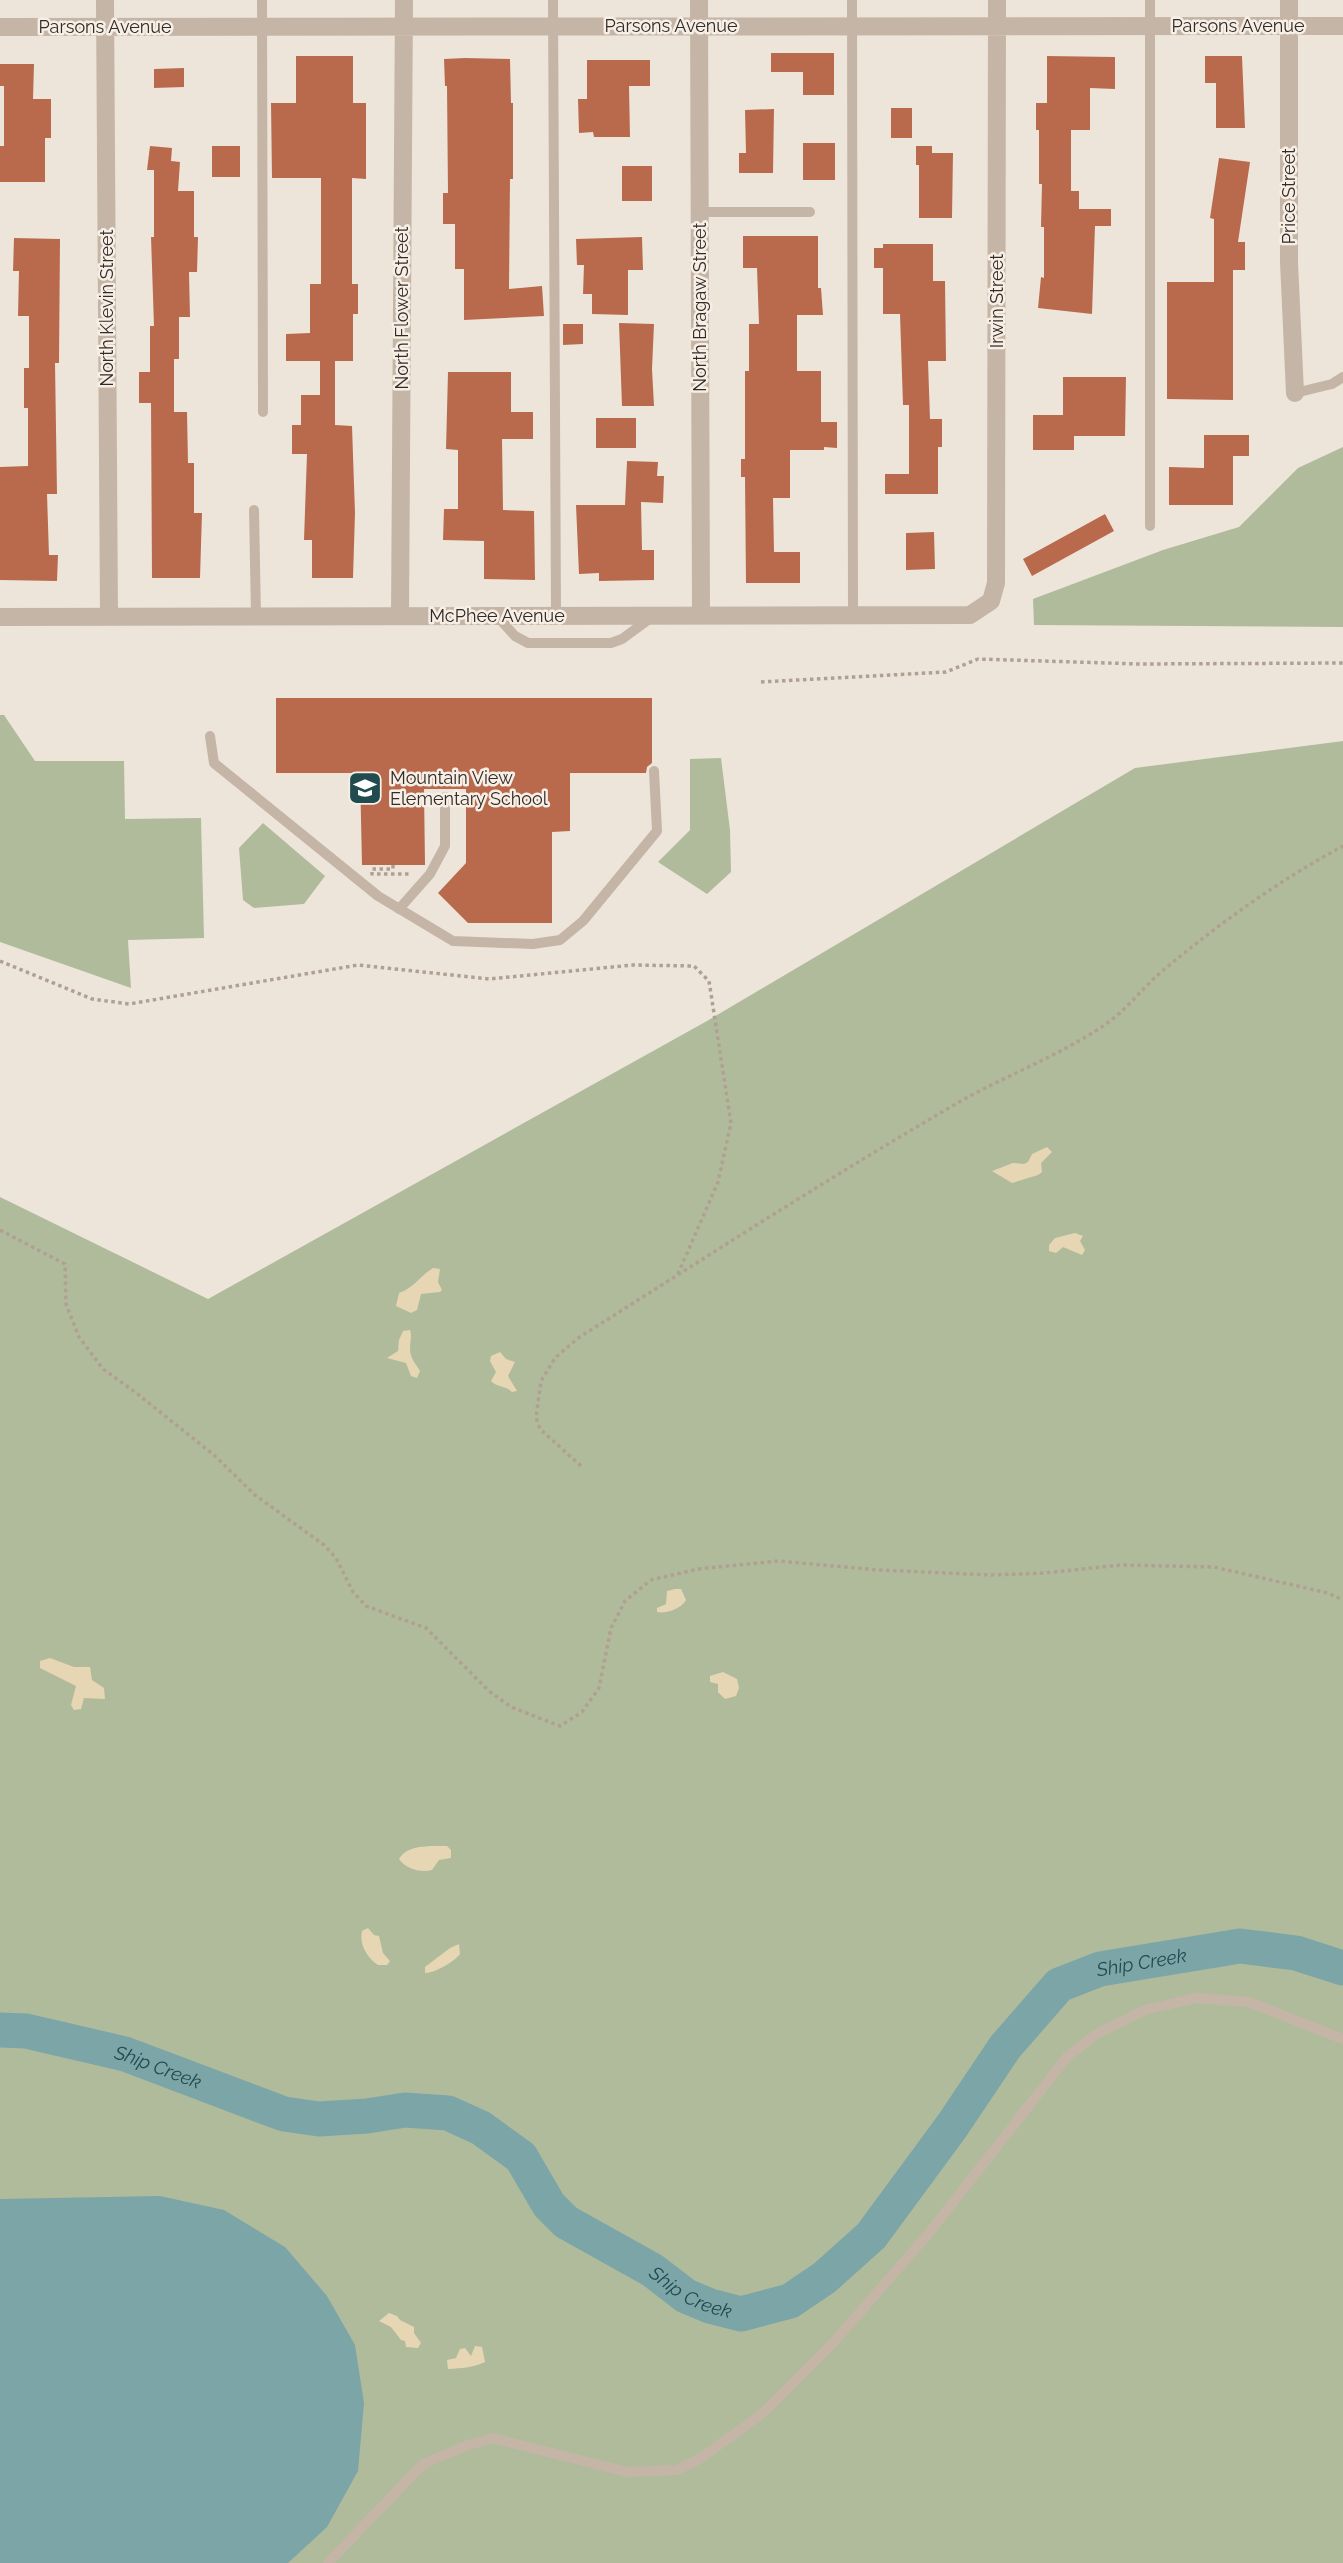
<svg xmlns="http://www.w3.org/2000/svg" width="1343" height="2563" viewBox="0 0 1343 2563" font-family="Raleway,sans-serif">
<rect width="100%" height="100%" fill="#eee5da"/>
<path fill="#b0bb9c" d="M 1343,447 L 1343,627 L 1034,625 L 1033,599 L 1163,550 L 1239,527 L 1298,468 Z
M 0,715 L 4,715 L 35,761 L 124,761 L 125,819 L 201,818 L 204,938 L 128,940 L 131,988 L 0,942 Z
M 1343,741 L 1343,2563 L 0,2563 L 0,1197 L 208,1299 L 707,1021 L 1135,768 Z
M 721,758 L 730,830 L 731,872 L 707,894 L 658,862 L 690,830 L 690,759 Z
M 263,823 L 325,876 L 304,904 L 254,908 L 243,900 L 239,848 Z"/>
<path fill="#e7d6b3" d="M 1047,1147 L 1052,1152 L 1041,1163 L 1042,1172 L 1038,1175 L 1012,1183 L 992,1171 L 1013,1163 L 1024,1164 L 1028,1162 L 1032,1154 Z
M 1075,1233 L 1083,1236 L 1080,1241 L 1085,1250 L 1082,1255 L 1063,1247 L 1056,1253 L 1049,1251 L 1049,1245 L 1055,1238 Z
M 433,1268 L 440,1269 L 438,1282 L 442,1290 L 440,1292 L 421,1294 L 417,1310 L 411,1313 L 396,1306 L 399,1293 C 414,1288 420,1276 433,1268 Z
M 410,1330 C 413,1339 408,1345 411,1355 C 412,1360 417,1366 420,1371 L 417,1378 L 411,1376 L 406,1363 L 387,1358 L 398,1351 L 399,1340 L 403,1331 Z
M 500,1352 L 506,1359 L 515,1362 L 508,1376 L 517,1391 L 512,1392 C 505,1385 498,1388 491,1381 L 496,1372 L 490,1361 L 491,1356 Z
M 675,1589 L 681,1589 L 686,1600 C 681,1609 666,1614 657,1612 L 657,1608 L 666,1604 L 667,1591 Z
M 50,1658 L 74,1667 L 90,1667 L 92,1680 L 104,1688 L 105,1699 L 84,1698 L 81,1709 L 74,1710 L 71,1705 L 76,1686 L 40,1668 L 40,1661 Z
M 723,1672 L 737,1679 L 739,1688 L 736,1696 L 725,1699 L 718,1692 L 718,1684 L 710,1682 L 710,1676 Z
M 447,1846 L 451,1850 L 451,1858 L 439,1860 L 432,1870 C 421,1873 406,1869 399,1859 C 407,1844 432,1846 447,1846 Z
M 368,1928 L 374,1935 L 379,1936 L 383,1953 L 390,1961 L 387,1965 L 378,1965 C 367,1957 359,1945 362,1931 Z
M 459,1944 L 460,1954 C 454,1962 435,1973 425,1973 L 425,1967 L 450,1948 Z
M 389,2313 L 397,2316 L 400,2320 L 414,2327 L 414,2333 L 421,2343 L 418,2348 L 406,2347 L 405,2341 L 401,2340 L 391,2327 L 379,2321 Z
M 475,2346 L 482,2347 L 485,2362 C 472,2368 462,2368 448,2369 L 447,2360 L 456,2358 L 460,2349 L 465,2348 L 471,2356 Z"/>
<path fill="#7ca5a8" d="M 160,2196 L 224,2210 L 285,2247 L 327,2296 L 355,2345 L 364,2403 L 358,2471 L 327,2527 L 288,2563 L 0,2563 L 0,2199 Z"/>
<g fill="none" stroke-linecap="round" stroke-linejoin="round">
<path stroke="#7ca5a8" stroke-width="35" id="s1" d="M 0,2030 L 26,2031 L 125,2054 L 284,2114 L 319,2119 L 367,2116 L 405,2110 L 448,2113 L 481,2128 L 521,2157 L 549,2205 L 566,2222 L 652,2270 L 686,2296 L 710,2306 L 741,2314 L 790,2301 L 824,2278 L 871,2236 L 952,2126 L 1005,2047 L 1059,1985 L 1100,1969 L 1240,1946 L 1296,1953 L 1343,1968"/>
</g>
<path fill="#b96a4d" d="M 771,53 L 834,53 L 834,95 L 803,95 L 803,72 L 771,72 Z
M 296,56 L 353,56 L 353,103 L 366,103 L 366,179 L 352,178 L 352,284 L 358,284 L 358,314 L 353,314 L 353,361 L 335,361 L 335,425 L 352,426 L 355,513 L 353,578 L 312,578 L 312,540 L 304,540 L 307,454 L 292,454 L 292,425 L 301,425 L 301,395 L 320,395 L 320,361 L 286,361 L 286,334 L 310,333 L 310,284 L 321,284 L 321,178 L 272,178 L 271,103 L 296,103 Z
M 1047,56 L 1115,57 L 1115,89 L 1090,88 L 1090,130 L 1071,130 L 1071,191 L 1079,191 L 1079,209 L 1111,209 L 1111,226 L 1095,226 L 1092,314 L 1038,308 L 1041,277 L 1044,278 L 1044,227 L 1041,227 L 1042,184 L 1039,184 L 1039,130 L 1036,130 L 1036,103 L 1047,103 Z
M 1205,56 L 1242,56 L 1245,128 L 1216,128 L 1216,83 L 1205,83 Z
M 465,58 L 510,59 L 511,103 L 513,103 L 513,179 L 510,179 L 509,289 L 542,286 L 544,316 L 464,320 L 464,269 L 455,269 L 455,224 L 443,224 L 443,193 L 448,193 L 447,86 L 445,86 L 444,59 Z
M 587,60 L 650,60 L 650,86 L 629,86 L 630,137 L 594,137 L 593,132 L 579,133 L 578,99 L 587,99 Z
M 0,64 L 34,64 L 33,99 L 51,99 L 51,138 L 45,138 L 45,182 L 0,182 L 0,146 L 4,146 L 4,86 L 0,86 Z
M 184,68 L 184,87 L 154,88 L 154,69 Z
M 891,108 L 912,108 L 912,138 L 891,138 Z
M 774,109 L 773,173 L 739,173 L 739,153 L 746,153 L 745,110 Z
M 803,143 L 835,143 L 835,180 L 803,180 Z
M 150,146 L 172,148 L 171,161 L 180,162 L 178,191 L 194,191 L 194,237 L 198,237 L 197,272 L 189,272 L 190,317 L 179,317 L 179,359 L 174,359 L 174,412 L 187,412 L 188,463 L 194,463 L 194,513 L 202,513 L 200,578 L 152,578 L 151,403 L 139,403 L 139,372 L 150,372 L 150,326 L 154,326 L 151,237 L 154,237 L 154,170 L 147,170 Z
M 212,146 L 240,146 L 240,177 L 212,177 Z
M 916,146 L 932,146 L 932,153 L 953,153 L 952,218 L 919,218 L 919,165 L 916,165 Z
M 1219,158 L 1250,162 L 1238,242 L 1245,242 L 1245,270 L 1233,270 L 1233,400 L 1167,399 L 1167,282 L 1214,282 L 1214,219 L 1210,218 Z
M 622,166 L 652,166 L 652,201 L 622,201 Z
M 743,236 L 818,236 L 818,288 L 821,288 L 823,315 L 797,315 L 797,371 L 821,371 L 821,422 L 837,422 L 837,448 L 824,447 L 824,450 L 790,450 L 790,498 L 773,498 L 774,552 L 800,552 L 800,583 L 746,583 L 745,477 L 741,477 L 741,459 L 745,459 L 745,371 L 749,371 L 749,324 L 759,324 L 757,268 L 743,268 Z
M 642,237 L 643,270 L 628,270 L 628,315 L 592,314 L 592,294 L 583,294 L 584,265 L 577,265 L 576,239 Z
M 14,238 L 60,239 L 59,363 L 55,363 L 57,494 L 47,494 L 49,555 L 58,555 L 57,581 L 0,580 L 0,467 L 28,466 L 28,408 L 24,408 L 24,368 L 29,368 L 29,316 L 18,316 L 19,271 L 13,271 Z
M 883,244 L 933,244 L 933,281 L 945,281 L 946,361 L 928,361 L 930,419 L 942,419 L 942,447 L 938,447 L 938,494 L 885,494 L 885,474 L 909,474 L 909,405 L 903,405 L 900,314 L 883,314 L 883,268 L 874,268 L 874,248 L 883,248 Z
M 619,323 L 654,324 L 652,369 L 654,406 L 622,406 Z
M 563,324 L 583,324 L 583,344 L 563,345 Z
M 448,372 L 511,372 L 511,412 L 533,412 L 533,439 L 502,439 L 503,510 L 534,511 L 535,580 L 484,579 L 484,541 L 443,540 L 444,509 L 458,509 L 458,450 L 446,449 Z
M 1063,377 L 1126,377 L 1125,436 L 1074,436 L 1074,450 L 1033,450 L 1033,415 L 1063,415 Z
M 596,418 L 636,418 L 636,448 L 596,448 Z
M 1204,435 L 1249,435 L 1249,456 L 1233,456 L 1233,505 L 1169,505 L 1169,467 L 1204,468 Z
M 627,461 L 658,462 L 657,476 L 664,476 L 663,503 L 641,502 L 642,550 L 654,550 L 654,580 L 599,581 L 599,573 L 579,574 L 576,505 L 625,505 Z
M 1105,514 L 1114,531 L 1032,576 L 1023,559 Z
M 934,532 L 935,569 L 906,570 L 906,533 Z
M 276,698 L 652,698 L 652,763 L 647,767 L 646,773 L 570,773 L 570,831 L 552,832 L 552,923 L 468,923 L 438,893 L 466,863 L 466,789 L 424,789 L 425,865 L 362,865 L 360,773 L 276,773 Z"/>
<g fill="none" stroke-linecap="round" stroke-linejoin="round">
<path stroke="#b0a092" stroke-width="3.5" stroke-dasharray="3.5 3.5" stroke-linecap="butt" d="M 761,682 L 946,672 L 978,659 L 1140,664 L 1343,663
M 393,865 L 393,869 L 372,869 L 372,874 L 412,874
M 0,961 L 92,999 L 129,1004 L 358,965 L 489,979 L 633,965 L 694,966 L 709,981 L 731,1123 L 718,1182 L 678,1274
M 0,1230 L 65,1264 L 66,1304 L 79,1337 L 103,1369 L 135,1392 L 214,1455 L 255,1495 L 324,1545 L 336,1558 L 353,1592 L 366,1606 L 426,1628 L 489,1691 L 511,1707 L 560,1726 L 582,1712 L 599,1688 L 611,1628 L 625,1601 L 651,1580 L 698,1569 L 778,1561 L 879,1570 L 991,1575 L 1044,1573 L 1121,1565 L 1214,1567 L 1328,1593 L 1343,1600
M 581,1466 L 540,1429 L 536,1417 L 541,1381 L 555,1358 L 578,1338 C 705,1258 831,1176 961,1101 C 1009,1074 1061,1055 1106,1024 C 1126,1010 1142,989 1160,973 C 1217,925 1278,881 1343,846"/>
<path stroke="#c5b5a7" stroke-width="10" d="M 262,0 L 263,412
M 553,0 L 556,615
M 852,0 L 853,615
M 1150,0 L 1150,526
M 699,212 L 810,212
M 1295,393 L 1332,384 L 1343,377
M 254,510 L 256,616
M 496,615 L 515,636 L 528,643 L 611,643 L 622,639 L 652,617
M 210,736 L 214,763 L 378,896 L 453,941 L 533,944 L 560,940 L 583,921 L 657,831 L 654,771
M 399,909 L 430,874 L 445,846 L 445,797
M 328,2563 L 423,2464 L 468,2445 L 493,2438 L 627,2472 L 677,2470 L 701,2458 L 763,2413 L 834,2342 L 929,2233 L 1067,2057 L 1095,2035 L 1145,2010 L 1196,1998 L 1249,2002 L 1343,2039"/>
<path stroke="#c5b5a7" stroke-width="18" d="M 105,0 L 109,617
M 699,0 L 701,615
M 1289,0 L 1289,262 L 1295,393
M 0,27 L 1343,26
M 400,616 L 404,0
M 0,617 L 970,615 L 991,601 L 996,583 L 997,0"/>
</g>
<defs>
<g id="school-square" transform="scale(1.75)"><rect x="-9" y="-9" width="18" height="18" rx="4" fill="#214b4f" stroke="#f7efe5"/><path d="M0-5L7-2L0 1L-7-2ZM-4 1L0 2.5L4 1V4Q0 6-4 4Z" fill="#fff"/></g>
</defs>
<g fill-rule="evenodd">
<use href="#school-square" x="365" y="788"/>
</g>
<g text-anchor="middle" stroke-width="5" stroke-linejoin="round" paint-order="stroke">
<g font-size="18" fill="#322b27" stroke="#f7efe5">
<text x="671" y="32">Parsons Avenue</text>
<text x="1238" y="32">Parsons Avenue</text>
<text x="105" y="33">Parsons Avenue</text>
<text transform="translate(1289 196) rotate(-90)" y="6">Price Street</text>
<text transform="translate(997 301) rotate(-90)" y="6">Irwin Street</text>
<text transform="translate(700 307) rotate(-90)" y="6">North Bragaw Street</text>
<text transform="translate(107 308) rotate(-90)" y="6">North Klevin Street</text>
<text transform="translate(402 308) rotate(-90)" y="6">North Flower Street</text>
<text x="497" y="622">McPhee Avenue</text>
</g>
<g font-size="18" fill="#322b27" stroke="#f7efe5" text-anchor="start">
<text x="390" y="784">Mountain View<tspan x="390" dy="21">Elementary School</tspan></text>
</g>
<g font-size="19" font-style="italic" fill="#214b4f" stroke="#f7efe5">
<text dy="7" stroke="none"><textPath href="#s1" startOffset="1382">Ship Creek</textPath></text>
<text dy="7" stroke="none"><textPath href="#s1" startOffset="163">Ship Creek</textPath></text>
<text dy="7" stroke="none"><textPath href="#s1" startOffset="772">Ship Creek</textPath></text>
</g>
</g>
</svg>
